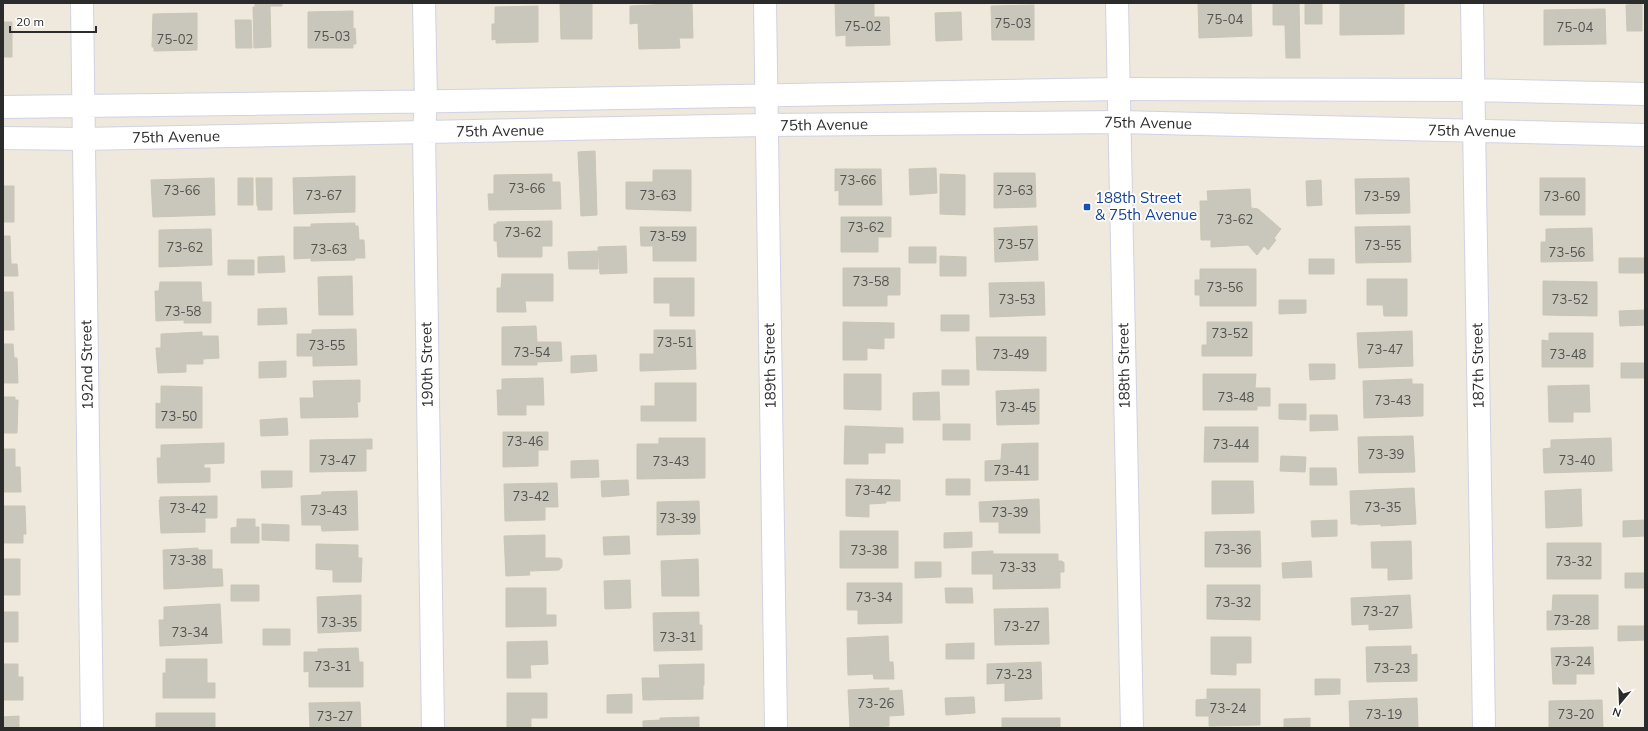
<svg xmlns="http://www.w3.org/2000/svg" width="1648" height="731" viewBox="0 0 1648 731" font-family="Mulish,sans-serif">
<rect width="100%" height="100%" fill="#eee9dc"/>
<path fill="#c9c7bb" stroke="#cac6b5" d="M 255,3 L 282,3 L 282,6 L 255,6 Z
M 560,3 L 592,3 L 592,39 L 561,39 Z
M 692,3 L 693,38 L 679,38 L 680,48 L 639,49 L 638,23 L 630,24 L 630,6 Z
M 835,3 L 874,3 L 874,17 L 889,17 L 890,45 L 846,46 L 846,35 L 836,36 Z
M 1198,3 L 1251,3 L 1252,36 L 1199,38 Z
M 1273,3 L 1299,3 L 1300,58 L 1286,58 L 1285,25 L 1273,25 Z
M 1305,3 L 1322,3 L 1322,24 L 1305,24 Z
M 1340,3 L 1404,3 L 1404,34 L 1340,35 Z
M 1642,4 L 1642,31 L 1627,31 L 1626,5 Z
M 1034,5 L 1034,40 L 992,40 L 991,6 Z
M 270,6 L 271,47 L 254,48 L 253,7 Z
M 538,6 L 538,42 L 496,43 L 496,39 L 492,40 L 492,24 L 495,24 L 495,7 Z
M 1605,9 L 1606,44 L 1544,45 L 1544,10 Z
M 353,11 L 353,29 L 355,28 L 356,44 L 353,44 L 353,48 L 308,48 L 308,12 Z
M 961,12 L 962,40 L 936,41 L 935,13 Z
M 197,13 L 197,50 L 154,51 L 154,47 L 152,47 L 153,14 Z
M 235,20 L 251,20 L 252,48 L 236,48 Z
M 3,22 L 12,22 L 12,57 L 3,57 Z
M 595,151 L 597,215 L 581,216 L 578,152 Z
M 936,168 L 937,193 L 910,195 L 909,169 Z
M 835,169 L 881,169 L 882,205 L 839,205 L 839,190 L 835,191 Z
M 653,170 L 691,170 L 691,211 L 626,209 L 626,182 L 653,182 Z
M 994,173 L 1035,173 L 1036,207 L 994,208 Z
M 552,174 L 552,182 L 560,182 L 561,209 L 489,210 L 488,194 L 494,194 L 494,175 Z
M 940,174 L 965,175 L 965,215 L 940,214 Z
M 355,176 L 355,212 L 294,214 L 293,178 Z
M 214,178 L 215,215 L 153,217 L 151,180 Z
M 238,178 L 253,178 L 253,205 L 238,205 Z
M 256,178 L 272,178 L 272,210 L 258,210 L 258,206 L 257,206 Z
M 1409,178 L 1410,213 L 1356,214 L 1355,179 Z
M 1540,178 L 1585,178 L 1585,215 L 1540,215 Z
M 1321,180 L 1322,205 L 1307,206 L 1306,181 Z
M 3,186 L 14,186 L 14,222 L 3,222 Z
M 1250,189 L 1251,208 L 1258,209 L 1281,229 L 1274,238 L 1276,240 L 1268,250 L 1264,246 L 1257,255 L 1248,245 L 1211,247 L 1211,240 L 1201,240 L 1200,201 L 1208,201 L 1207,191 Z
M 841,217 L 891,217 L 891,237 L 878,237 L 878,252 L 841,252 Z
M 552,221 L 552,246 L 542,246 L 542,257 L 498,257 L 497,241 L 494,241 L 494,224 L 497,224 L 497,222 Z
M 355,223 L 355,226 L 358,226 L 359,240 L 364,240 L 365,258 L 355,258 L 355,260 L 311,261 L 311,258 L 294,259 L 294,227 L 311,227 L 311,224 Z
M 1037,226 L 1038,260 L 995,262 L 994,228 Z
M 1410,226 L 1411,262 L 1356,263 L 1355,227 Z
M 640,227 L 696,227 L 696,261 L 653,261 L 653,246 L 641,246 Z
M 1592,228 L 1593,261 L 1541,262 L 1541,242 L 1546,242 L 1546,229 Z
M 211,229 L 212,265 L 159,267 L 159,230 Z
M 3,236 L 10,236 L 11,264 L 17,264 L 18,276 L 3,276 Z
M 626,246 L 627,273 L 600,274 L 598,247 Z
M 909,247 L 936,247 L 936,263 L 909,263 Z
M 598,251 L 598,269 L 569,269 L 568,252 Z
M 284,256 L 285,272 L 258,273 L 258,257 Z
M 940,256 L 966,257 L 966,276 L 940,276 Z
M 1619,258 L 1645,258 L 1645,273 L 1619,273 Z
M 1309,259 L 1334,259 L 1334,274 L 1309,274 Z
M 228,260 L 254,260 L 254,275 L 228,275 Z
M 843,268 L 900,268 L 900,295 L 887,295 L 887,306 L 843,306 Z
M 1200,269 L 1256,269 L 1256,306 L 1200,306 L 1200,295 L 1195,295 L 1195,280 L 1200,280 Z
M 502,274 L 553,274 L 553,301 L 525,301 L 526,312 L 497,312 L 497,288 L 501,288 Z
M 352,276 L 353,315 L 319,315 L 318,277 Z
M 654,278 L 694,278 L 694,316 L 670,316 L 670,303 L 654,303 Z
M 1367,279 L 1407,279 L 1407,316 L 1384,316 L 1383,305 L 1367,305 Z
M 1543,281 L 1597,282 L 1597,316 L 1543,315 Z
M 160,282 L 201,282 L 202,302 L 211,302 L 211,323 L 184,323 L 184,320 L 156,321 L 155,291 L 159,291 Z
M 1044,282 L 1045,315 L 990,317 L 989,283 Z
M 3,292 L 13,292 L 14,330 L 3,330 Z
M 1279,300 L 1306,300 L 1306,313 L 1279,314 Z
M 286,308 L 287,324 L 258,325 L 258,309 Z
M 1645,310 L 1645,325 L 1620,326 L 1619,311 Z
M 941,315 L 969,315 L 969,331 L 941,331 Z
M 843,322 L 894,323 L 894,338 L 884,338 L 884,349 L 867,348 L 867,360 L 843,360 Z
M 1207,322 L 1252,322 L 1252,356 L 1202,356 L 1202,345 L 1207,345 Z
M 536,326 L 537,342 L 561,342 L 562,361 L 537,362 L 537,365 L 502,365 L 502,327 Z
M 356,329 L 357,365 L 313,366 L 313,356 L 297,356 L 297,334 L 312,334 L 312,330 Z
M 654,330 L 695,330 L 696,369 L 640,371 L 640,354 L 654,354 Z
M 1412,331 L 1413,366 L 1359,368 L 1357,333 Z
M 202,332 L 202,336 L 218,336 L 219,358 L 203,359 L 203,364 L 186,364 L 186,372 L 158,373 L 156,348 L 161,348 L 161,334 Z
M 1549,333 L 1593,333 L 1593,367 L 1542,367 L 1542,340 L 1549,341 Z
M 976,337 L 1046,337 L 1046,371 L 977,370 Z
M 3,344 L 13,344 L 14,358 L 17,358 L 18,383 L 3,383 Z
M 596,355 L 597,371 L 571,373 L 571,356 Z
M 286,361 L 286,377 L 259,378 L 259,362 Z
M 1621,363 L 1645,363 L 1645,378 L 1621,378 Z
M 1309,364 L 1335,364 L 1335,379 L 1310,380 Z
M 942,370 L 969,370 L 969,385 L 942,385 Z
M 844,374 L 881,374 L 881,410 L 844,409 Z
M 1203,374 L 1256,374 L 1255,388 L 1270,388 L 1270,406 L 1257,406 L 1257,410 L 1203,410 Z
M 543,378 L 544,405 L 526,405 L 526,415 L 498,415 L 497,390 L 502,390 L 502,379 Z
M 1412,379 L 1412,384 L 1423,384 L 1423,416 L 1364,418 L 1363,381 Z
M 360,380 L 360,402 L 357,402 L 358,417 L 301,418 L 300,398 L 314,398 L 313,381 Z
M 655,383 L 696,383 L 696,421 L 641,421 L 641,406 L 655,406 Z
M 1589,385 L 1590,412 L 1573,412 L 1573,422 L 1549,422 L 1548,386 Z
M 161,386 L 202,387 L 202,428 L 156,428 L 156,403 L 161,404 Z
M 1039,389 L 1039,424 L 997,425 L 996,391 Z
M 939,392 L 940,420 L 913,420 L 913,393 Z
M 3,397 L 15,397 L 15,400 L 18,400 L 17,433 L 3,433 Z
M 1279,404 L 1306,404 L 1306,420 L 1279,419 Z
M 1310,415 L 1337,415 L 1338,430 L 1310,431 Z
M 287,418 L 288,435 L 261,436 L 260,420 Z
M 943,424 L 970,424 L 970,440 L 943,440 Z
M 845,426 L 903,428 L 903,443 L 885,443 L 885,453 L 868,453 L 868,464 L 844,464 Z
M 1205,427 L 1258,427 L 1258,462 L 1204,462 Z
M 503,432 L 548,432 L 548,450 L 538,450 L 538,466 L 503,467 Z
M 1413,436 L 1415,472 L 1359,473 L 1358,437 Z
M 659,438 L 705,438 L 705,478 L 637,479 L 637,444 L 659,444 Z
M 1611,438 L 1612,471 L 1544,473 L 1543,449 L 1551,448 L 1551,440 Z
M 372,439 L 372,449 L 366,449 L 366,471 L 310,472 L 310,440 Z
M 224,443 L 224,463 L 204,464 L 204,468 L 210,468 L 210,482 L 158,483 L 157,458 L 161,458 L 161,445 Z
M 1038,443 L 1038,480 L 985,481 L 985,461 L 1001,460 L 1002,444 Z
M 3,449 L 15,449 L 15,467 L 20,467 L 21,492 L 3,492 Z
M 1281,456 L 1306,457 L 1305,472 L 1280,471 Z
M 598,460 L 599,477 L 571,478 L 571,461 Z
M 1310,468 L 1336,468 L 1337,485 L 1310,485 Z
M 261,471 L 292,471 L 292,487 L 262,488 Z
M 846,479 L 900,480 L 900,501 L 886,501 L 886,503 L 869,504 L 869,517 L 846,516 Z
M 946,479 L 970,479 L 970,495 L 946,495 Z
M 628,480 L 629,495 L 602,497 L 601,481 Z
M 1212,481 L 1253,481 L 1254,513 L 1212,514 Z
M 557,483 L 558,507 L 545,507 L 545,520 L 505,521 L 504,484 Z
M 1414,488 L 1416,524 L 1381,526 L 1381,524 L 1358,525 L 1358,524 L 1351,524 L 1350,491 Z
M 1581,489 L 1582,526 L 1546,528 L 1545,491 Z
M 357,491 L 358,530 L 322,531 L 321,525 L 302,525 L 301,496 L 321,495 L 322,492 Z
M 217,496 L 217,518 L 205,518 L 205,532 L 161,533 L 159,500 L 160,500 L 160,497 Z
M 1039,499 L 1040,533 L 999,533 L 999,522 L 980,522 L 979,502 Z
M 699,501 L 700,534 L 657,535 L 657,502 Z
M 3,506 L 25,506 L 26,534 L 23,534 L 23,543 L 3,543 Z
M 237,519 L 255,519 L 255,527 L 259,527 L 259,543 L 231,543 L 231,528 L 237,527 Z
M 1337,520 L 1337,536 L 1312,537 L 1311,521 Z
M 1645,520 L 1645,536 L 1623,537 L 1623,521 Z
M 262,524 L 289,525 L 289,541 L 262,540 Z
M 840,531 L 898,531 L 898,568 L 840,568 Z
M 1260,531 L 1261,567 L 1205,567 L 1205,532 Z
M 972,532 L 972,547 L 944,548 L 944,533 Z
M 545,535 L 545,558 L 559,558 L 562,560 L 562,567 L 559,570 L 529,571 L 530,575 L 506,576 L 504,536 Z
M 629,536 L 630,554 L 604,555 L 603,537 Z
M 1411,541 L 1412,579 L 1388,580 L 1388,568 L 1372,568 L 1371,542 Z
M 1547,543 L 1601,543 L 1601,579 L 1547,579 Z
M 316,544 L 358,545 L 358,558 L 362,558 L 361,582 L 333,582 L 333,570 L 316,569 Z
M 198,548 L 198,550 L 212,550 L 212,569 L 222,569 L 223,586 L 164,589 L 163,550 Z
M 993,551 L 993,554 L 1058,554 L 1058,561 L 1062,561 L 1064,563 L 1064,572 L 1060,572 L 1060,588 L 993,589 L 993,574 L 972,574 L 972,552 Z
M 3,559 L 20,559 L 20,595 L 3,595 Z
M 698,559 L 699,596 L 662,596 L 661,561 Z
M 1311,561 L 1312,577 L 1283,578 L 1282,563 Z
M 915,562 L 941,562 L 941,577 L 915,578 Z
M 1625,573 L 1645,573 L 1645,588 L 1625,588 Z
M 630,580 L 631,608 L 605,609 L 604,581 Z
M 847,583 L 902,583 L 902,623 L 858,624 L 858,610 L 847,610 Z
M 231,585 L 259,585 L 259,601 L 231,601 Z
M 1207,585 L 1260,585 L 1260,620 L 1207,619 Z
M 506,588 L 546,588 L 546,615 L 556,615 L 556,626 L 506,627 Z
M 945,588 L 972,588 L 973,603 L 946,603 Z
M 361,595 L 361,631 L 318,633 L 317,597 Z
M 1410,595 L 1412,628 L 1369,630 L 1369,624 L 1352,625 L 1351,598 Z
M 1553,595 L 1598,595 L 1598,629 L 1547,630 L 1547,611 L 1552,611 Z
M 220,604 L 222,643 L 160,646 L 159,620 L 164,620 L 164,607 Z
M 1048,608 L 1049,644 L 995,645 L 994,609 Z
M 3,612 L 18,612 L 18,642 L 3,642 Z
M 699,612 L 699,625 L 702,625 L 702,650 L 654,651 L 653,613 Z
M 1618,626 L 1645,626 L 1645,640 L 1618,641 Z
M 263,629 L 290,629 L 290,645 L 263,645 Z
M 888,636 L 889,662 L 893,662 L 894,679 L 874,679 L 873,674 L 848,675 L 847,638 Z
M 1211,637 L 1251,637 L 1251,663 L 1236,663 L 1236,675 L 1211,674 Z
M 547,641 L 548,664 L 530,665 L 531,678 L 507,678 L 507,642 Z
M 974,643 L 974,659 L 946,659 L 946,644 Z
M 1411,646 L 1411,655 L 1417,654 L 1417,681 L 1367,682 L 1366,647 Z
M 1593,647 L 1594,674 L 1576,674 L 1576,684 L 1553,684 L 1551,648 Z
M 358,648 L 359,662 L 363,662 L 363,687 L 309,687 L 309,671 L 304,672 L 304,652 L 318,652 L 318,649 Z
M 166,659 L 207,659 L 207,683 L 215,683 L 215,698 L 163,698 L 163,673 L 166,673 Z
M 1041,662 L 1042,699 L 1005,701 L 1005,683 L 987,684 L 987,664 Z
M 3,664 L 18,664 L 18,677 L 23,677 L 23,700 L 3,700 Z
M 704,664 L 704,685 L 703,685 L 703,699 L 643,700 L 642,678 L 660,678 L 659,665 Z
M 1315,679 L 1340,679 L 1340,694 L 1315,695 Z
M 889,688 L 889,691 L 902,690 L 904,715 L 889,716 L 889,726 L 850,728 L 848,690 Z
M 1207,689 L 1260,689 L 1260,725 L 1209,726 L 1209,716 L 1196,716 L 1196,700 L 1207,699 Z
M 507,693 L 547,693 L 547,718 L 531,718 L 531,728 L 507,728 Z
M 632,694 L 632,713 L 607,713 L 607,695 Z
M 974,697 L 975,713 L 946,715 L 945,698 Z
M 1417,698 L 1418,728 L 1350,728 L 1349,701 Z
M 1602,700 L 1603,728 L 1549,728 L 1549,701 Z
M 360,702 L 361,728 L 310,728 L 309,703 Z
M 156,713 L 215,713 L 215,728 L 156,728 Z
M 19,716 L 19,728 L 3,728 L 3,717 Z
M 699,717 L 699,728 L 643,728 L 643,721 L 660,720 L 660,718 Z
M 1002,718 L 1060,718 L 1060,728 L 1002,728 Z
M 1310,718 L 1310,728 L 1284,728 L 1284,719 Z"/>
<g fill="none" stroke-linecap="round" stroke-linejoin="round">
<g stroke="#d1d2e5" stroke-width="24">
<path id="street" d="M 82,3 L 92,728
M 424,3 L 426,101 L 424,132 L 433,728
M 765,3 L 776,728
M 1472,3 L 1484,728
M 3,107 L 453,101 L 1118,89 L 1473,90 L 1645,94
M 3,138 L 84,139 L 766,125 L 1119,122 L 1645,135"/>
</g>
<g stroke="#d1d2e5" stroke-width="24">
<path id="secondary" d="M 1117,3 L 1132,728"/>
</g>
<use href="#street" stroke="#fff" stroke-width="22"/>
<use href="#secondary" stroke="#fff" stroke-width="22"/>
</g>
<rect fill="#1a4fb4" stroke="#fff" stroke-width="1.5" x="1083" y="203" width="8" height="8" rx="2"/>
<g text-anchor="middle" stroke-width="3.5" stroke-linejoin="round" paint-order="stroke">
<g font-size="13" fill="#52524f">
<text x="1225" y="24">75-04</text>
<text x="1013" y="28">75-03</text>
<text x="863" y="31">75-02</text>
<text x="1575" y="32">75-04</text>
<text x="332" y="41">75-03</text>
<text x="175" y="44">75-02</text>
<text x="858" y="185">73-66</text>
<text x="527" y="193">73-66</text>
<text x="182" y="195">73-66</text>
<text x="1015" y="195">73-63</text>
<text x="324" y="200">73-67</text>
<text x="658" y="200">73-63</text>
<text x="1382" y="201">73-59</text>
<text x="1562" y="201">73-60</text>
<text x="1235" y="224">73-62</text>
<text x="866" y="232">73-62</text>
<text x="523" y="237">73-62</text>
<text x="668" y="241">73-59</text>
<text x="1016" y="249">73-57</text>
<text x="1383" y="250">73-55</text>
<text x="185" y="252">73-62</text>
<text x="329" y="254">73-63</text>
<text x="1567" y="257">73-56</text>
<text x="871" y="286">73-58</text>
<text x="1225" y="292">73-56</text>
<text x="1017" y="304">73-53</text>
<text x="1570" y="304">73-52</text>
<text x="183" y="316">73-58</text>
<text x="1230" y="338">73-52</text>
<text x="675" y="347">73-51</text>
<text x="327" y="350">73-55</text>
<text x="1385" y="354">73-47</text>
<text x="532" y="357">73-54</text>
<text x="1011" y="359">73-49</text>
<text x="1568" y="359">73-48</text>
<text x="1236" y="402">73-48</text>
<text x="1393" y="405">73-43</text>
<text x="1018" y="412">73-45</text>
<text x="179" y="421">73-50</text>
<text x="525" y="446">73-46</text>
<text x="1231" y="449">73-44</text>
<text x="1386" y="459">73-39</text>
<text x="338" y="465">73-47</text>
<text x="1577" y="465">73-40</text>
<text x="671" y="466">73-43</text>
<text x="1012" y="475">73-41</text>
<text x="873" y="495">73-42</text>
<text x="531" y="501">73-42</text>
<text x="1383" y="512">73-35</text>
<text x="188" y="513">73-42</text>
<text x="329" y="515">73-43</text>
<text x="1010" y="517">73-39</text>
<text x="678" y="523">73-39</text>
<text x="1233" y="554">73-36</text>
<text x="869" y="555">73-38</text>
<text x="188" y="565">73-38</text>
<text x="1574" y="566">73-32</text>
<text x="1018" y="572">73-33</text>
<text x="874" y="602">73-34</text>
<text x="1233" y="607">73-32</text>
<text x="1381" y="616">73-27</text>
<text x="1572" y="625">73-28</text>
<text x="339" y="627">73-35</text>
<text x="1022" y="631">73-27</text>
<text x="190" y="637">73-34</text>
<text x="678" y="642">73-31</text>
<text x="1573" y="666">73-24</text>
<text x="333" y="671">73-31</text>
<text x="1392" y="673">73-23</text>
<text x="1014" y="679">73-23</text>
<text x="876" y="708">73-26</text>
<text x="1228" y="713">73-24</text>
<text x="1384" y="719">73-19</text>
<text x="1576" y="719">73-20</text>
<text x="335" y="721">73-27</text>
</g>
<g font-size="15" fill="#2b2b2b" stroke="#fff">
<text transform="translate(1148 123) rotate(1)" y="5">75th Avenue</text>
<text transform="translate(824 125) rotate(-1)" y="5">75th Avenue</text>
<text transform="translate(500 131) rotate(-1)" y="5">75th Avenue</text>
<text transform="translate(1472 131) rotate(1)" y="5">75th Avenue</text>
<text transform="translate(176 137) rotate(-1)" y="5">75th Avenue</text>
<text transform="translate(87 365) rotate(-91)" y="5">192nd Street</text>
<text transform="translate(427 365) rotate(-91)" y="5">190th Street</text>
<text transform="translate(770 366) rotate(-91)" y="5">189th Street</text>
<text transform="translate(1124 366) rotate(-91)" y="5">188th Street</text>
<text transform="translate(1478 366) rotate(-91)" y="5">187th Street</text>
</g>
<g font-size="15" fill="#164399" stroke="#fff" text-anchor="start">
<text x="1095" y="203">188th Street<tspan x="1095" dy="17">&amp; 75th Avenue</tspan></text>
</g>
</g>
<rect width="1648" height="731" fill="none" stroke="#2b2b2b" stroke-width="8"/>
<g transform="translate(1620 703) rotate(199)" stroke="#ffffff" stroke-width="3" paint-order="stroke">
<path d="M0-3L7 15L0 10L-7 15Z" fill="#2b2b2b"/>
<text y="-6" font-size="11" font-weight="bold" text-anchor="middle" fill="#2b2b2b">N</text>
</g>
<path d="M10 26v6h86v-6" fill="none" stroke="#2b2b2b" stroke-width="2"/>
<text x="16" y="26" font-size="12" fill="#2b2b2b" stroke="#ffffff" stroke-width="3" paint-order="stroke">20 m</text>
</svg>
